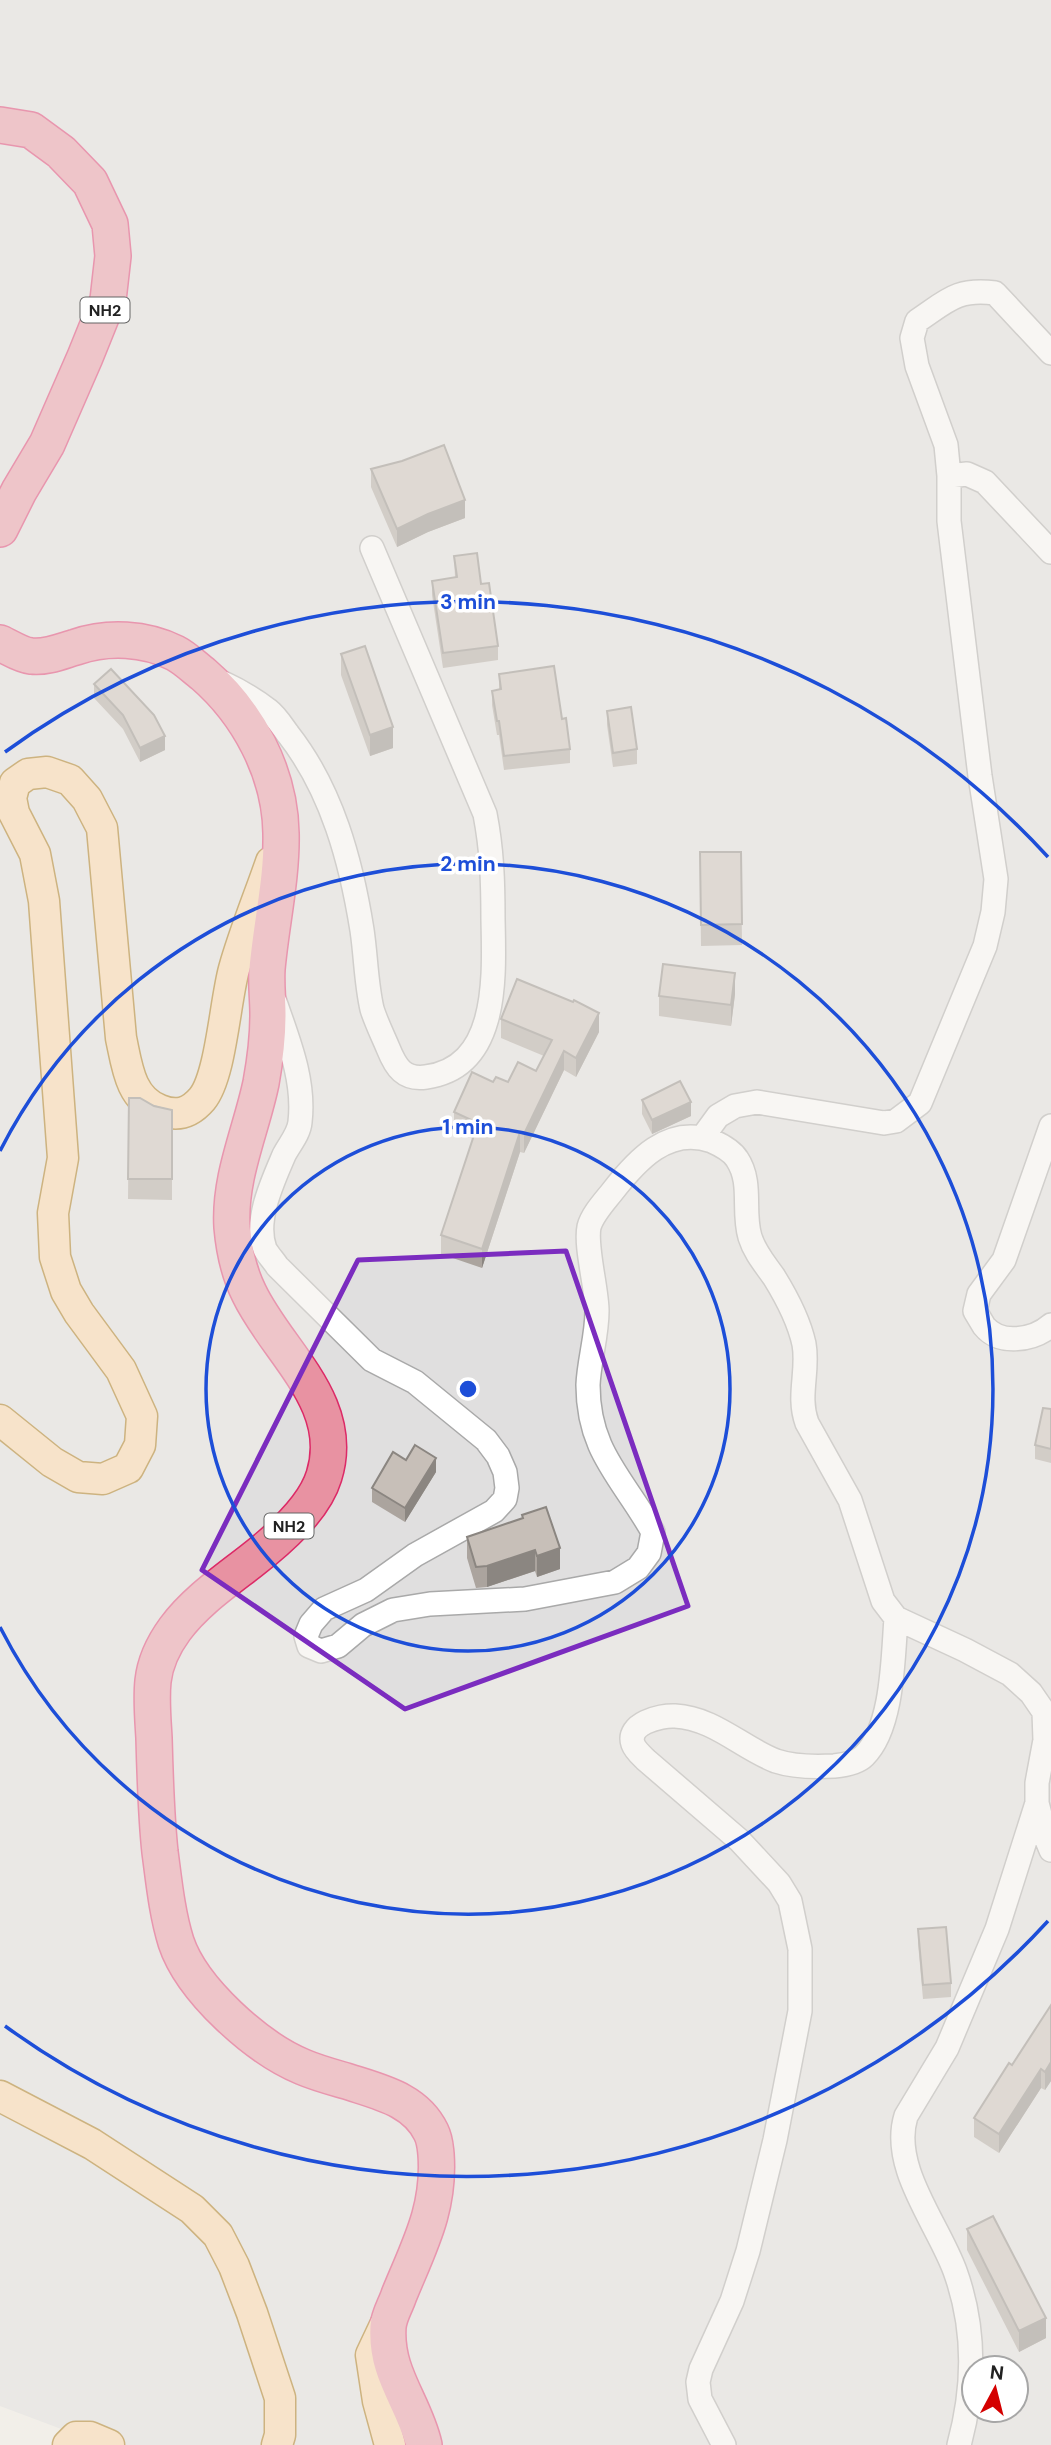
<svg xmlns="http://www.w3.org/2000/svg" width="1051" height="2445" viewBox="0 0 1051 2445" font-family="'DM Sans',sans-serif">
<rect width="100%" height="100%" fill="#f2efe9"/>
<path fill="#e0dfdf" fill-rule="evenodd" d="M 0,0 L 1051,0 L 1051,2445 L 104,2445 L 0,2406 ZM 974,2368 L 1016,2368 L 1016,2410 L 974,2410 Z"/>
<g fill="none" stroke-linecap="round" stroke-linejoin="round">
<g stroke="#a9a9a9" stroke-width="26">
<path id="minor" d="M 949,476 L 967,474 L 985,482 L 1051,552
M 223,683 C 238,690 254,699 268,710 C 276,716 282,726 288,734 C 332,790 351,861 362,930 C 366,957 366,983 372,1009 C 376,1022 383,1036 388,1048 C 396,1068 404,1080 426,1077 C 500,1067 494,975 493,919 C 493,882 492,850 485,814 L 372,548
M 275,1002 C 288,1040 305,1080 300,1122 C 299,1134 289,1145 284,1155 C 273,1181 254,1220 265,1249 C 268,1255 274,1261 277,1266 L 372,1360 L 415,1382 L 486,1440 L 498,1456 L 505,1472 L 507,1488 L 505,1499 L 494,1511 L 415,1555 L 366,1590 L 324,1609 L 311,1624 L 306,1636 L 309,1646 L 321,1651 L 338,1646 L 363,1625 L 393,1610 L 430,1604 L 525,1599 L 615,1582 L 638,1568 L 649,1553 L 653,1532 C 623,1478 588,1452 588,1385 C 589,1361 597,1336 597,1311 C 597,1289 585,1246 589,1227 C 592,1215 604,1202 612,1192 C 636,1161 668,1125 712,1141 C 721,1145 732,1151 737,1159 C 753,1183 742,1211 750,1237 C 755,1253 765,1264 774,1277 C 787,1298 799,1321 804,1344 C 809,1371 797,1396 807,1423 L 850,1500 L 883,1601 L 896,1618 L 965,1650 L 1010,1674 L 1031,1693 L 1044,1712 L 1045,1740 L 1037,1783 L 1037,1803 L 1046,1838 L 1051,1850
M 1051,1126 L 1004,1260 L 979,1294 L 975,1311 C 978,1316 981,1321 984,1326 C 1000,1346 1034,1340 1051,1325
M 702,1138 L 718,1116 L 735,1106 L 757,1102 L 884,1123 L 896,1121 L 920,1103 L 985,946 L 993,912 L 996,879 L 980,776 L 949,521 L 949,476 L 946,445 L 917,366 L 912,338 L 917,321 C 947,301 957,288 995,293 L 1051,353
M 724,2445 L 700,2399 L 698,2382 L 701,2369 L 732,2301 L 748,2251 L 775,2140 L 800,2011 L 800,1949 L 790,1901 L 779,1883 L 739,1840 L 646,1760 C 642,1756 635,1750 633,1744 C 626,1724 660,1715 675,1716 C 714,1718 742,1748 776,1761 C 794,1767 816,1767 834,1766 C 844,1765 857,1763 864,1756 C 893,1728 893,1657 896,1618
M 959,2445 C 975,2386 976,2329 955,2271 C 938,2224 890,2167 906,2116 L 947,2048 L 997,1929 L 1037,1803"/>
</g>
<g stroke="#a06b00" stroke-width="33">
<path id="major" d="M 0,1420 L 52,1462 L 78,1477 L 103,1479 L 128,1468 L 140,1445 L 142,1416 L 121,1370 L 79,1313 L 66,1291 L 55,1257 L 53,1213 L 63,1158 L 44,901 L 35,854 L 14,813 L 11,798 L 15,783 L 28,774 L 47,772 L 70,780 L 87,799 L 102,828 L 121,1038 C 127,1066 130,1099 160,1110 C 177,1117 190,1113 202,1099 C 221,1076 225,1001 234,969 C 244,933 259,897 271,862
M 0,2096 L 92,2144 L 192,2209 L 218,2235 L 234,2266 L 252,2313 L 280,2398 L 280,2435 L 277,2445
M 388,2319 L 371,2355 L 378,2401 L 390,2445
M 68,2445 L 76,2437 L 90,2437 L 109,2445"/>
</g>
<g stroke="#dc2a67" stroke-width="38">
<path id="highway" d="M 0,125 L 31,130 L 61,152 L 90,182 L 110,224 L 113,256 L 108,300 L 85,357 L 47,444 L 19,491 L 0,529
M 0,643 C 9,647 21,655 31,656 C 46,658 62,651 76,647 C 108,636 145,638 175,653 C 185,658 195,668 203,674 C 248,713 280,772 281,833 C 282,878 271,924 267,969 C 266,985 268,999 268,1015 C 268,1037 265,1061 261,1083 C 251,1131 229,1177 232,1227 C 234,1250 239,1273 249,1293 C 277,1352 347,1403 324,1476 C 314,1509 278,1540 251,1561 C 224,1582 195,1602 175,1629 C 164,1644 155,1663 153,1681 C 151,1700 153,1720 154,1738 C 155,1776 156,1815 160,1852 C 164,1882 167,1913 176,1942 C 192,1990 257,2048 303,2067 C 317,2073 332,2077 346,2081 C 379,2092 415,2099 431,2132 C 435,2140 435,2145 436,2154 C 440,2209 419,2246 399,2295 C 395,2307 389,2315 388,2327 C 385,2374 414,2402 424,2445"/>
</g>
<use href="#minor" stroke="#fff" stroke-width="23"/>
<use href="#major" stroke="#fcd6a4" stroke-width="30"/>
<use href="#highway" stroke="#e892a2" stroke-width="35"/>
</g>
<path fill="#aba49e" d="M 371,469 L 465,518 L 428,532 L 397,547 L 371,487 Z
M 454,556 L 481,584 L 498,646 L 498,660 L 443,668 L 432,595 L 432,581 L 455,577 Z
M 341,654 L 393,748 L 370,756 L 341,675 Z
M 499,674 L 562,719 L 570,749 L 570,763 L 504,770 L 499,735 L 497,735 L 492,705 L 492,691 L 499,690 Z
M 94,684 L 165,750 L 140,762 L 123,729 L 94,698 Z
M 607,711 L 637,749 L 637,764 L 613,767 L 607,725 Z
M 700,852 L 741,852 L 742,945 L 701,946 Z
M 735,994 L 731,1026 L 659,1016 L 659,996 Z
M 501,1019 L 599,1032 L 576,1077 L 564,1070 L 524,1153 L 520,1152 L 482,1268 L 441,1254 L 441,1235 L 473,1139 L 454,1131 L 454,1112 L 493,1082 L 508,1082 L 536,1071 L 544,1056 L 501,1038 Z
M 129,1098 L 172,1110 L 172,1200 L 128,1199 Z
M 642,1100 L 691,1116 L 652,1134 L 642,1114 Z
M 1051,1409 L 1051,1463 L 1035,1459 L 1035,1445 Z
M 406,1460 L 436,1472 L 405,1522 L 372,1502 L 372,1488 Z
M 522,1515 L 560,1569 L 537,1577 L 535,1571 L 487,1587 L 476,1588 L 467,1558 L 467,1537 L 522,1519 Z
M 918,1929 L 951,1983 L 951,1997 L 923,1999 L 918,1943 Z
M 1051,2005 L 1051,2081 L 1045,2090 L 1041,2088 L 999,2153 L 974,2137 L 974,2118 L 1012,2065 Z
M 967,2229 L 1046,2338 L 1019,2352 L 967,2250 Z"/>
<path fill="#8b8681" d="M 465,500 L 465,518 L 428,532 L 397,547 L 397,529 L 428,514 Z
M 393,727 L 393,748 L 370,756 L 370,735 Z
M 165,736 L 165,750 L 140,762 L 140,748 Z
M 735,973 L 735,994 L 731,1026 L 731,1005 Z
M 599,1013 L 599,1032 L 576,1077 L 576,1058 Z
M 564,1051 L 564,1070 L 524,1153 L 524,1134 Z
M 691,1102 L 691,1116 L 652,1134 L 652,1120 Z
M 520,1132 L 520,1152 L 482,1268 L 482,1249 Z
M 436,1458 L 436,1472 L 405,1522 L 405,1508 Z
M 560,1548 L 560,1569 L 537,1577 L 537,1556 Z
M 535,1550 L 535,1571 L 487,1587 L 487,1566 Z
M 1051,2062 L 1051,2081 L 1045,2090 L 1045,2072 Z
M 1041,2069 L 1041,2088 L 999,2153 L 999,2134 Z
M 1046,2318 L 1046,2338 L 1019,2352 L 1019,2331 Z"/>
<path fill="#c7bfb8" stroke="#8b8681" stroke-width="2" d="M 444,445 L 465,500 L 428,514 L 397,529 L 371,469 L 402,461 Z
M 477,553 L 481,584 L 489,583 L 498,646 L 443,653 L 432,581 L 457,577 L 454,556 Z
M 365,646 L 393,727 L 370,735 L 341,654 Z
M 554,666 L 562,719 L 566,718 L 570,749 L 504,756 L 499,721 L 497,721 L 492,691 L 501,689 L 499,674 Z
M 111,669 L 154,715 L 165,736 L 140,748 L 123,715 L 94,684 Z
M 631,707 L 637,749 L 613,753 L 607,711 Z
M 700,852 L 741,852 L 742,924 L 701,925 Z
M 663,964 L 735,973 L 731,1005 L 659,996 Z
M 517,979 L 573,1002 L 574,1000 L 599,1013 L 576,1058 L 564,1051 L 524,1134 L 520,1132 L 482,1249 L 441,1235 L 478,1123 L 454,1112 L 472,1072 L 493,1082 L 496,1077 L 508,1082 L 518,1062 L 536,1071 L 552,1040 L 501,1019 Z
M 680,1081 L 691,1102 L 652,1120 L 642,1100 Z
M 129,1098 L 140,1098 L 154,1106 L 172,1110 L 172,1179 L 128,1179 Z
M 1043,1408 L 1051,1409 L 1051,1449 L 1035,1445 Z
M 415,1445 L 436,1458 L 405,1508 L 372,1488 L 393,1452 L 406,1460 Z
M 546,1507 L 560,1548 L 537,1556 L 535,1550 L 487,1566 L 476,1567 L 467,1537 L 523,1518 L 522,1515 Z
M 946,1927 L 951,1983 L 923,1985 L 918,1929 Z
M 1051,2005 L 1051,2062 L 1045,2072 L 1041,2069 L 999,2134 L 974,2118 L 1009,2063 L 1012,2065 Z
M 993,2216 L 1046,2318 L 1019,2331 L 967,2229 Z"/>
<path d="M0 0H1051V2445H0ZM 566,1251 L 688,1606 L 405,1709 L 202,1570 L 358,1260 Z" fill="#f2efe9" fill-opacity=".55" fill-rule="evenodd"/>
<path fill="none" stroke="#7b2cbf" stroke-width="5" stroke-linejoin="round" d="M 566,1251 L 688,1606 L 405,1709 L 202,1570 L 358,1260 Z"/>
<g fill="none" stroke="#1d4ed8" stroke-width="3.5">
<circle cx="468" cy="1389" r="262"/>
<path d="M0 1151A525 525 0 1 1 0 1627"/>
<path d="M1048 1921A787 787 0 0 1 5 2026M5 752A787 787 0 0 1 1048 857"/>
</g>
<g text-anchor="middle" stroke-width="7" stroke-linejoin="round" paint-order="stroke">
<g fill="#fff" stroke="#646464" stroke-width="2">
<rect x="80.5" y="297.5" width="49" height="25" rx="5"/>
<rect x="264.5" y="1513.5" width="49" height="25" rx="5"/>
</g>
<g font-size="16" font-weight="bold" fill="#222">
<text x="105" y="316">NH2</text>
<text x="289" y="1532">NH2</text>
</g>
</g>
<circle cx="468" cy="1389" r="10" fill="#1d4ed8" stroke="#fff" stroke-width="3.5"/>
<g font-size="21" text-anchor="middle" font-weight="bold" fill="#1d4ed8" stroke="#fff" stroke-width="7" stroke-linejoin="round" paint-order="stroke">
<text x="468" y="609">3 min</text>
<text x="468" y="871">2 min</text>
<text x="468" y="1134">1 min</text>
</g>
<g transform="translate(995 2389) rotate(7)"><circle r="33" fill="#ffffff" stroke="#a7a7a7" stroke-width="2"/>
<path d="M0-5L12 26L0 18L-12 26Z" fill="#d40000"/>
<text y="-10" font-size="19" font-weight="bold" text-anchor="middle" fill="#222222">N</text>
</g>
</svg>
